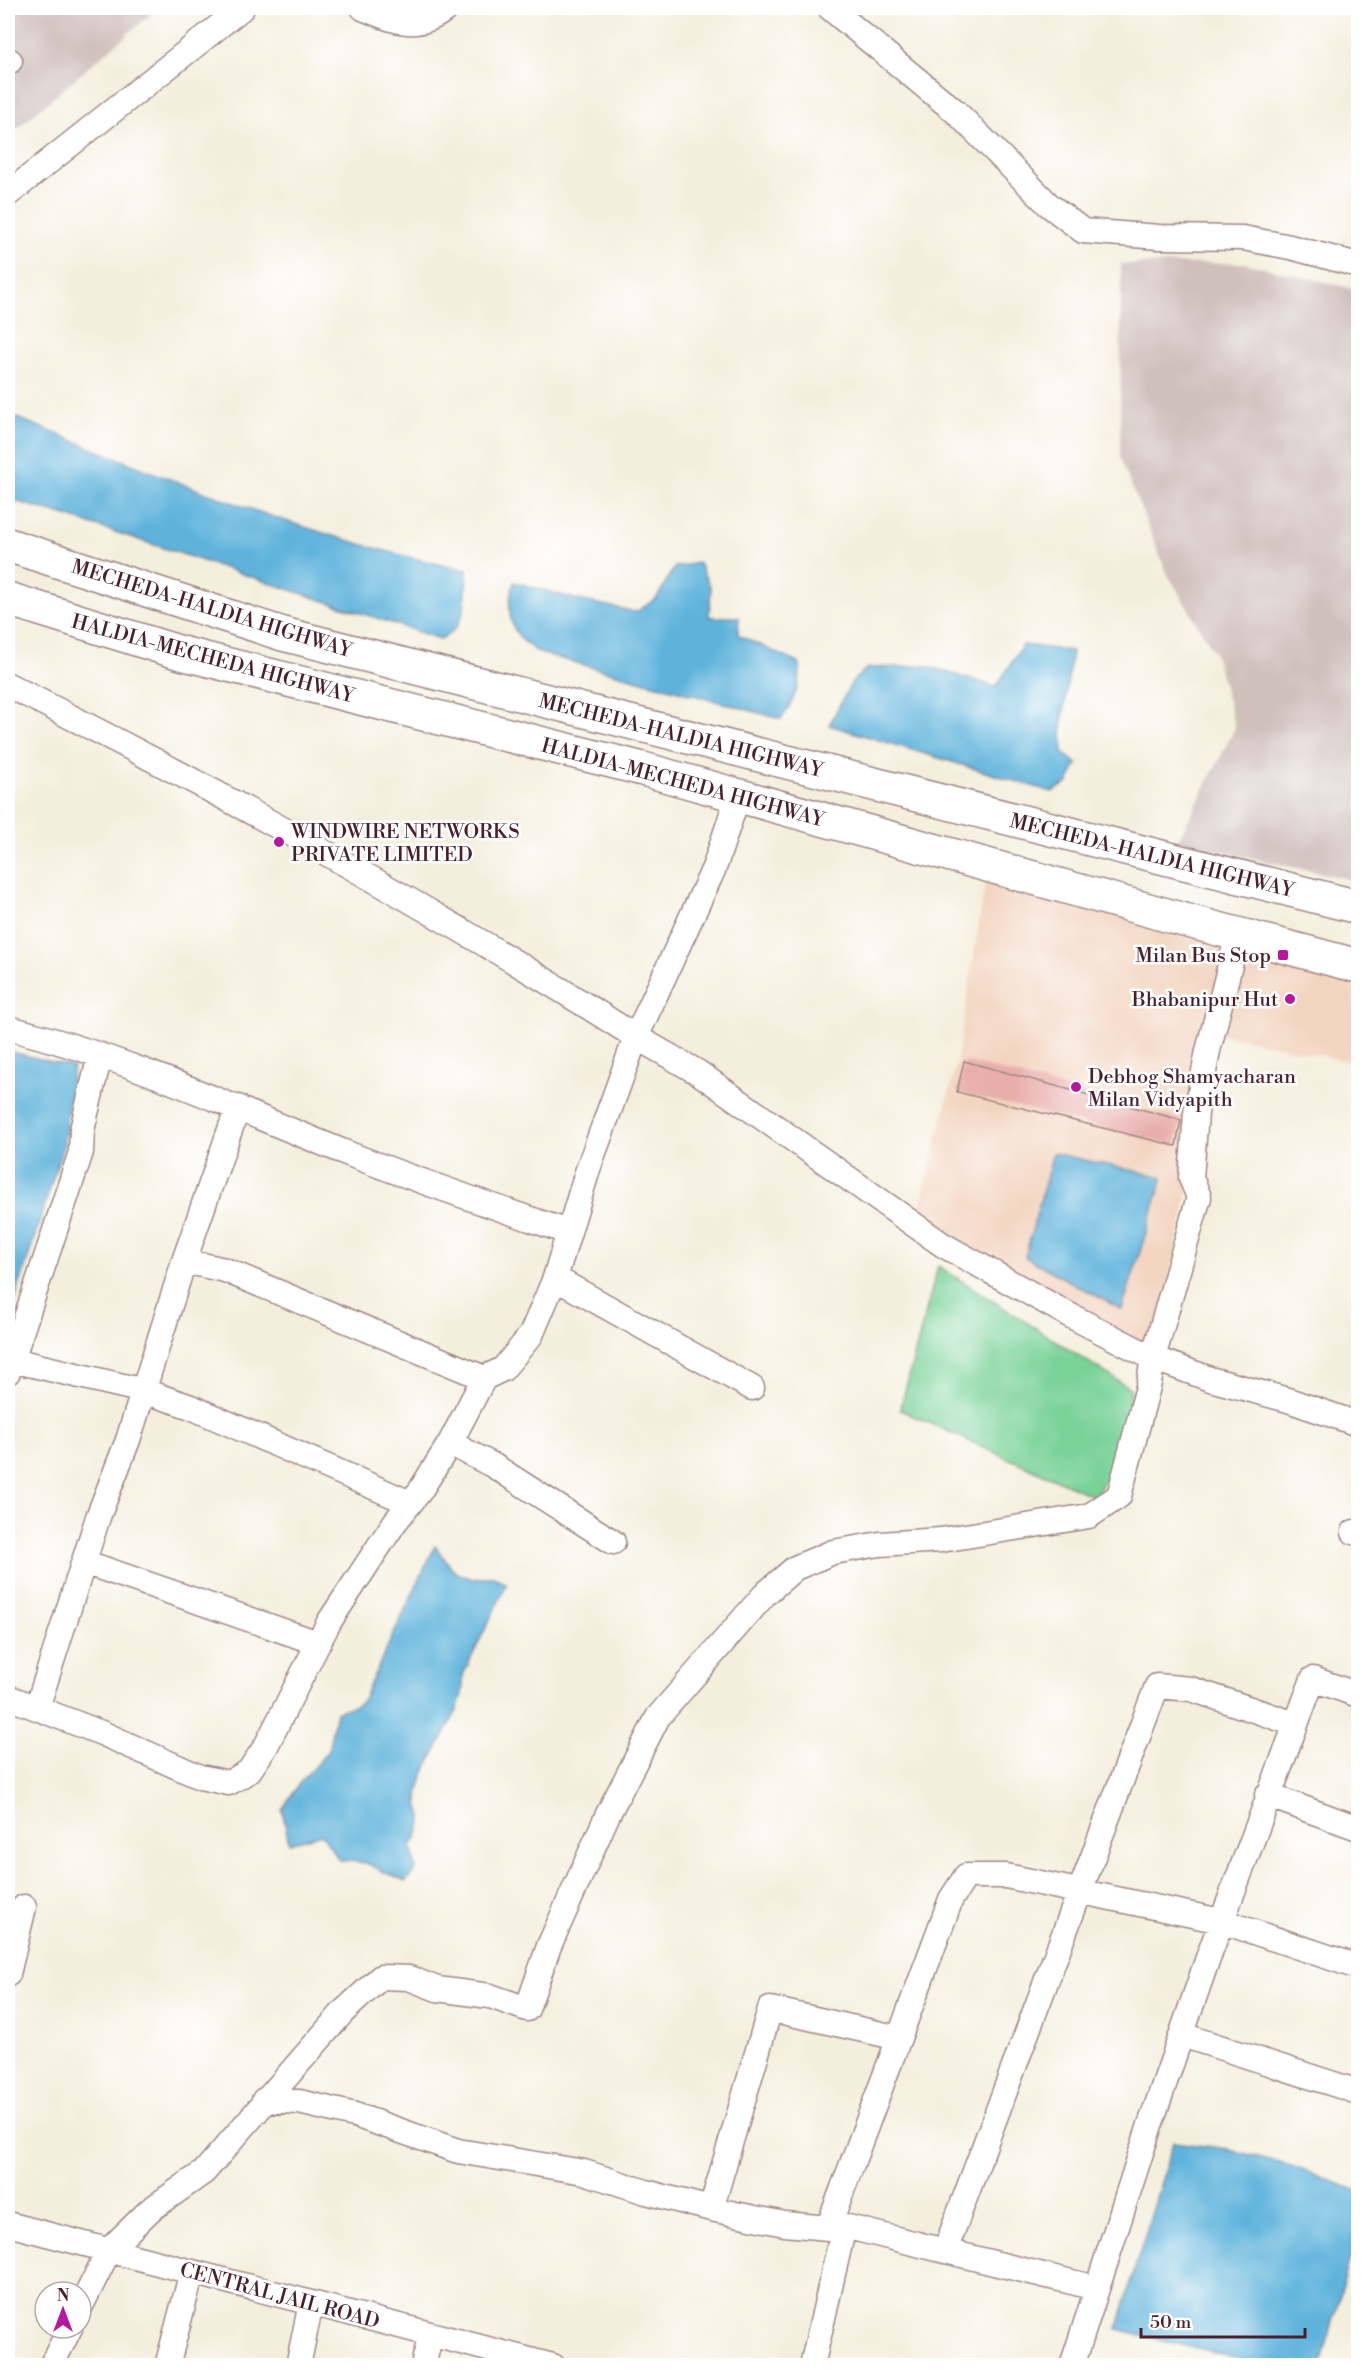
<svg xmlns="http://www.w3.org/2000/svg" width="1366" height="2373" viewBox="0 0 1366 2373" font-family="'Libre Bodoni',serif">
<rect width="100%" height="100%" fill="#fff"/>
<filter id="ink" filterUnits="userSpaceOnUse"><feTurbulence type="fractalNoise" baseFrequency=".0167" numOctaves="2"/><feDisplacementMap in="SourceGraphic" scale="12" xChannelSelector="R" yChannelSelector="G"/><feConvolveMatrix kernelMatrix="1 2 1 2 8 2 1 2 1" color-interpolation-filters="sRGB"/></filter>
<filter id="wash" filterUnits="userSpaceOnUse"><feTurbulence type="fractalNoise" baseFrequency=".008" numOctaves="4" result="noise"/><feDisplacementMap in="SourceGraphic" scale="24" xChannelSelector="R" yChannelSelector="G"/><feGaussianBlur stdDeviation="1.35" result="paint"/><feColorMatrix in="noise" values="0 0 0 0 0 0 0 0 0 0 0 0 0 0 0 0 0 1.4 0 .05"/><feComposite in="paint" operator="in"/></filter>
<g filter="url(#wash)">
<rect width="100%" height="100%" fill="#f4efdd"/>
<path fill="#f3d4bf" d="M 988,866 L 1358,966 L 1358,1064 L 1213,1032 L 1191,1178 L 1153,1358 L 915,1226 L 957,1061 Z"/>
<path fill="#cfc0bb" d="M 8,8 L 158,8 L 8,136 Z
M 1244,263 L 1358,290 L 1358,881 L 1177,842 L 1235,728 L 1215,654 L 1167,573 L 1120,458 L 1121,264 Z"/>
<path fill="#79d298" stroke="#627862" stroke-width="1.5" d="M 938,1266 L 1131,1389 L 1120,1453 L 1095,1497 L 900,1410 Z"/>
<path fill="#5fb3db" stroke="#546983" stroke-width="1.5" d="M 8,414 C 157,475 308,538 467,570 C 466,595 468,629 440,639 L 66,516 L 8,499 Z
M 699,563 L 711,589 L 709,617 L 739,617 L 738,635 L 799,663 C 803,680 792,705 781,719 L 540,653 C 510,636 504,615 514,582 L 575,599 L 636,612 L 656,599 L 675,567 Z
M 1023,645 L 1072,651 L 1062,723 L 1063,753 L 1077,764 L 1068,783 L 1052,792 L 829,725 L 852,682 L 867,668 L 927,666 L 996,687 Z
M 8,1051 L 73,1067 L 64,1143 L 8,1322 Z
M 1053,1153 L 1163,1177 L 1122,1310 L 1025,1257 Z
M 435,1546 L 455,1572 L 472,1579 L 493,1576 L 507,1584 L 463,1675 C 467,1719 420,1758 418,1799 C 417,1804 420,1808 421,1812 C 425,1824 417,1837 411,1846 L 416,1869 L 405,1882 L 366,1863 L 339,1860 L 322,1834 L 289,1843 L 282,1810 L 298,1785 L 328,1751 L 336,1712 L 361,1703 Z
M 1173,2142 L 1229,2149 L 1294,2167 L 1358,2191 L 1358,2229 L 1321,2365 L 1263,2365 L 1117,2329 Z"/>
<g id="blocks">
<path fill="#e8aeab" d="M 964,1061 L 1181,1120 L 1176,1146 L 957,1092 Z"/>
</g>
</g>
<g filter="url(#ink)">
<use href="#blocks" fill-opacity="0" stroke="#9f8784" stroke-width="1.5"/>
<g fill="none" stroke-linecap="round" stroke-linejoin="round">
<g stroke="#9f8784" stroke-width="27">
<path id="minor" d="M 363,8 C 394,21 418,32 447,8
M 830,8 L 956,112 L 1049,205 L 1083,231 L 1159,237 L 1243,238 L 1290,247 L 1358,265
M 8,60 L 10,61
M 8,194 L 242,8
M 8,685 C 222,793 434,908 636,1037 L 588,1169 L 555,1278 L 531,1335 L 503,1369 L 484,1378 L 450,1443 L 420,1491 L 395,1522 L 329,1622 L 266,1746 L 249,1771 L 229,1783 L 200,1777 L 104,1734 L 8,1697
M 738,796 L 714,868 L 636,1037 L 699,1073 L 943,1245 L 1071,1316 L 1153,1358 L 1210,1379 L 1288,1400 L 1358,1424
M 8,1028 C 126,1057 236,1109 349,1154 C 421,1182 495,1207 568,1232
M 184,1261 L 238,1107
M 555,1278 L 752,1388
M 12,1360 L 144,1391 L 191,1407 L 410,1503
M 8,1372 L 81,1152 L 82,1130 L 100,1055
M 450,1443 L 494,1466 L 613,1542
M 1354,1532 L 1358,1533
M 84,1562 L 318,1643
M 37,1708 L 98,1517 L 128,1440 L 184,1261 L 225,1270 L 484,1378
M 1267,1795 L 1358,1828
M 8,1974 L 24,1907
M 1182,2035 L 1358,2092
M 264,2100 L 299,2102 L 355,2115 L 458,2151 L 584,2172 L 646,2192 L 711,2209 L 785,2224 L 828,2228 L 844,2226 L 1096,2288
M 711,2209 L 770,2009 L 899,2038
M 8,2224 L 553,2366
M 828,2228 L 951,1899 L 966,1876 L 1006,1876 L 1221,1921 L 1358,1967
M 945,2251 L 1157,1686 L 1191,1689 L 1295,1724
M 81,2306 L 109,2250 L 150,2210 L 204,2172 L 343,2012 L 381,1977 L 409,1978 L 437,1989 L 490,1996 L 527,2009 L 549,1946 L 608,1814 L 658,1717 L 765,1594 L 795,1568 L 833,1552 L 880,1544 L 941,1540 L 1089,1516 L 1119,1496 L 1149,1383 L 1153,1358 L 1199,1197 L 1191,1178 L 1196,1113 L 1208,1051 L 1238,934
M 51,2366 L 70,2328
M 167,2366 L 192,2272
M 298,2366 L 311,2303
M 423,2366 L 431,2334
M 812,2366 L 844,2226
M 1072,2366 L 1149,2128 L 1209,1955 L 1313,1679 L 1358,1695"/>
</g>
<g stroke="#9f8784" stroke-width="36">
<path id="trunk" d="M 8,545 L 283,634 L 1358,907
M 8,599 L 181,653 L 643,769 L 1184,920 L 1358,966"/>
</g>
<use href="#minor" stroke="#fff" stroke-width="24"/>
<use href="#trunk" stroke="#fff" stroke-width="33"/>
</g>
</g>
<g fill="#b5179e" stroke="#fff" stroke-width="2">
<circle cx="279" cy="842" r="6"/>
<rect x="1277" y="949" width="12" height="12" rx="3"/>
<circle cx="1290" cy="999" r="6"/>
<circle cx="1076" cy="1087" r="6"/>
</g>
<g text-anchor="middle" stroke-width="5" stroke-linejoin="round" paint-order="stroke">
<g font-size="20" fill="#4a1f2b" stroke="#fff">
<text transform="translate(212 608) rotate(17)" y="7">MECHEDA-HALDIA HIGHWAY</text>
<text transform="translate(213 658) rotate(15)" y="7">HALDIA-MECHEDA HIGHWAY</text>
<text transform="translate(681 735) rotate(14)" y="7">MECHEDA-HALDIA HIGHWAY</text>
<text transform="translate(683 782) rotate(15)" y="7">HALDIA-MECHEDA HIGHWAY</text>
<text transform="translate(1152 855) rotate(14)" y="7">MECHEDA-HALDIA HIGHWAY</text>
<text transform="translate(280 2295) rotate(15)" y="7">CENTRAL JAIL ROAD</text>
</g>
<g font-size="20" fill="#4a1f2b" stroke="#fff" text-anchor="start">
<text x="291" y="838">WINDWIRE NETWORKS<tspan x="291" dy="23">PRIVATE LIMITED</tspan></text>
<text x="1271" y="962" text-anchor="end">Milan Bus Stop</text>
<text x="1278" y="1006" text-anchor="end">Bhabanipur Hut</text>
<text x="1088" y="1083">Debhog Shamyacharan<tspan x="1088" dy="23">Milan Vidyapith</tspan></text>
</g>
</g>
<rect width="1366" height="2373" fill="none" stroke="#fff" stroke-width="30"/>
<g transform="translate(63 2310)"><circle r="28" fill="#ffffff" stroke="#b7a5aa" stroke-width="1.5"/>
<path d="M0-4.5L10 22L0 15L-10 22Z" fill="#b5179e"/>
<text y="-9" font-size="16" font-weight="bold" text-anchor="middle" fill="#4a1f2b">N</text>
</g>
<path d="M1141 2328v9h164v-9" fill="none" stroke="#4a1f2b" stroke-width="3"/>
<text x="1150" y="2328" font-size="18" fill="#4a1f2b" stroke="#ffffff" stroke-width="4.5" paint-order="stroke">50 m</text>
</svg>
